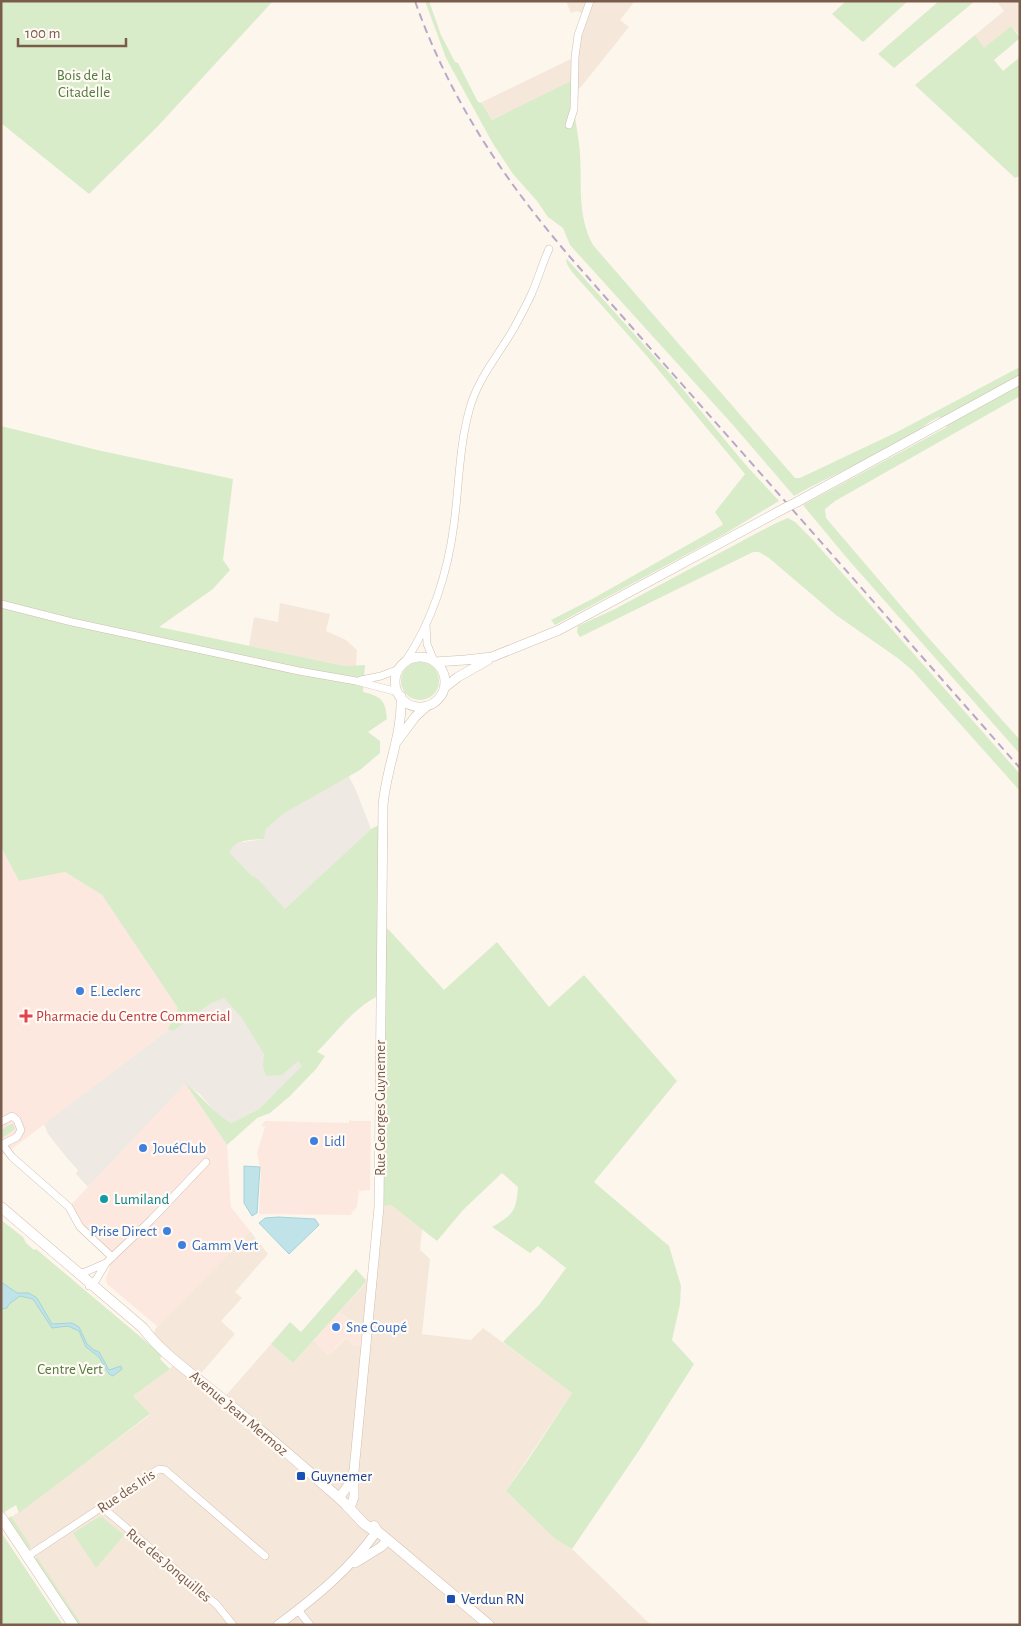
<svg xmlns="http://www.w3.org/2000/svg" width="1021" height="1626" viewBox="0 0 1021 1626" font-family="'Alegreya Sans',sans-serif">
<rect width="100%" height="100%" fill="#fdf6ec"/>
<path fill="#f5e8da" d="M 566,1 L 635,1 L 620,20 L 629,27 L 581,87 L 575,91 L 574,80 L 492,120 L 482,102 L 575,57 L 585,14 L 577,11 L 571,13 Z
M 992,1 L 1020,1 L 1020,36 L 1011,26 L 984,49 L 975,35 L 1004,11 L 997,2 L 994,4 Z
M 280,603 L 330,614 L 326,631 L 346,640 L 357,650 L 356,666 L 345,666 L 249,646 L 254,617 L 278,622 Z
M 391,1205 L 422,1229 L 420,1250 L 430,1259 L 422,1334 L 471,1340 L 483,1328 L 572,1393 L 506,1491 L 555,1539 L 572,1549 L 651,1625 L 73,1625 L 9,1519 L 150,1415 L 133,1396 L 170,1369 L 176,1360 L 151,1338 L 156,1328 L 250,1231 L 268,1254 L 235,1292 L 242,1298 L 221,1321 L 235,1334 L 197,1378 L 222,1400 L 271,1344 L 293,1363 L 314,1340 L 329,1355 L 346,1338 L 368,1331 L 361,1328 L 339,1312 L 365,1284 L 365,1279 L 373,1278 L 379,1207 Z"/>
<path fill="#fde8e0" d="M 1,847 L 19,881 L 65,872 L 102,895 L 179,1008 L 167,1031 L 8,1152 L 2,1155 Z
M 185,1083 L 227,1145 L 231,1207 L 250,1231 L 158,1327 L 107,1284 L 106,1278 L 110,1267 L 106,1263 L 112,1257 L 80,1227 L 69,1207 Z
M 349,1120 L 353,1121 L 371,1121 L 370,1190 L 359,1191 L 357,1207 L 352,1212 L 351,1215 L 259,1214 L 261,1172 L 257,1153 L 265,1127 L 261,1126 L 265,1121 L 349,1123 Z
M 339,1312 L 361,1328 L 368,1331 L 366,1346 L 354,1346 L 345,1338 L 329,1355 L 314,1340 Z"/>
<path fill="#efe9e4" d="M 348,775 L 355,788 L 371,829 L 285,910 L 257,878 L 251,875 L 230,853 L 231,847 L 236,843 L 264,839 L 266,829 L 283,814 Z
M 238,990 L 303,1066 L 259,1109 L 231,1123 L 218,1116 L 200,1094 L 185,1084 L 88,1187 L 76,1174 L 78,1170 L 67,1158 L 48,1134 L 44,1124 L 167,1031 L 179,1008 Z"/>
<path fill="#d8ecc9" d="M 1,1 L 273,1 L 158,126 L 89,194 L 1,123 Z
M 425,1 L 429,1 L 441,35 L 455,62 L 458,63 L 478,102 L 482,103 L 492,120 L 575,79 C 575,88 574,98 574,107 C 575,122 579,138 580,153 C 582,186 577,215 593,245 L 795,478 L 800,478 L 897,432 L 1020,367 L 1020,396 L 835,501 L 825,509 L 826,518 L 925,634 L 1020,740 L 1020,754 L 846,557 L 803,505 L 947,427 L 940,417 C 928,421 919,431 908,438 C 871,459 831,475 794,496 L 733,425 L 570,245 L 563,228 L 548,217 L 537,201 L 513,174 L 492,142 L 446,58 Z
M 846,1 L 908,1 L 863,42 L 832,14 Z
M 939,1 L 975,1 L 894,68 L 878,54 Z
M 1011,26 L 1020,38 L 994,60 L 1003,71 L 1020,57 L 1020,176 L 1015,178 L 915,85 L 975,35 L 984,48 Z
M 566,258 L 671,375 L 745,464 L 779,501 L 723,535 L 555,625 L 551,620 L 594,598 L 721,526 L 723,524 L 715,512 L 745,474 L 646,355 L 572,272 L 567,264 Z
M 1,426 L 97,450 L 233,479 L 223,560 L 230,570 L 213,589 L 159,627 L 345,666 L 365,665 L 363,692 C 381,696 386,701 387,719 L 368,732 L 380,741 L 380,753 L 360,770 L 283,814 L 266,829 L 264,839 C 251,840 233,839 230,853 L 251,875 L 257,878 L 285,909 L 371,829 L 377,826 L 382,827 L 382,927 L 388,929 L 444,990 L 497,942 L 549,1007 L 584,975 L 677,1081 L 594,1182 L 669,1246 L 681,1286 L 680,1304 L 672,1340 L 694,1364 L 640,1449 L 572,1549 L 555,1539 L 506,1491 L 530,1457 L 572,1393 L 503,1342 L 539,1305 L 566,1268 L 538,1246 L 530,1253 L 492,1227 C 513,1214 516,1213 518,1187 L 502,1173 L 463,1210 L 437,1241 L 391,1205 L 379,1207 L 381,995 C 357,1004 335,1034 317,1052 L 325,1056 L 316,1069 L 290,1096 L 270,1113 L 257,1118 L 227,1145 L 185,1083 C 202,1096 213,1113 231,1123 L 259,1109 L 302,1066 L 298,1061 L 282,1075 L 266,1076 L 263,1066 L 264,1054 L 242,1018 L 224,998 L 211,1003 L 173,1031 L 168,1029 L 178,1008 L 102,895 L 65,872 L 19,881 L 1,847 Z
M 788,518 L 795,522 L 812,539 L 1020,774 L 1020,791 L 912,670 L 899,659 L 836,615 L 769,558 L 759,552 L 753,552 L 580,637 L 577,632 L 578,626 L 615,609 L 774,524 Z
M401 681a19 19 0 1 1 38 0a19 19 0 1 1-38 0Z
M 11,1124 L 13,1124 L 15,1129 L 1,1139 L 1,1130 Z
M 1,1220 L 23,1237 L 26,1243 L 34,1250 L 36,1249 L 162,1355 L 160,1359 L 170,1369 L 133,1396 L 150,1414 L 19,1513 L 16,1505 L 3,1513 L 1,1511 Z
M 356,1269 L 365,1279 L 365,1283 L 293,1363 L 271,1344 L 290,1322 L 301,1332 Z
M 11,1516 L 30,1545 L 30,1549 L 28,1548 L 7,1519 Z
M 99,1517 L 102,1517 L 124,1535 L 96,1568 L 73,1533 Z
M 1,1532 L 63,1625 L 1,1625 Z
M 37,1557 L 82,1625 L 77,1625 L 35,1560 Z"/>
<path fill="#bfe3e8" stroke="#a5d3da" d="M 244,1166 L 260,1167 L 257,1213 L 252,1216 L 244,1203 Z
M 278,1217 L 315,1219 L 319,1225 L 289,1254 L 259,1223 L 265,1218 Z
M 1,1282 L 17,1293 L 29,1293 L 37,1298 L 52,1324 L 72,1323 L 79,1327 L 87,1344 L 94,1350 L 99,1352 L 109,1370 L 121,1366 L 122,1369 L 113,1376 L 109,1374 L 99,1357 L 86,1347 L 79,1331 L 68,1326 L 52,1328 L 33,1299 L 20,1296 L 9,1304 L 7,1308 L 1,1309 Z"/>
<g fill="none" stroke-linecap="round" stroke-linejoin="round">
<g stroke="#d1beb0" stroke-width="8">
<path id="minor" d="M 569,125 L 574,109 L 575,57 L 578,35 L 590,1
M 1,604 L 72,622 L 299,671 L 356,681 L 398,692
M 426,624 L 427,644 L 434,661
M 405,662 C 432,622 448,572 454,524 C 459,487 459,448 469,411 C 477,379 498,356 514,328 C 520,317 526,306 531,295 C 538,280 542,264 549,249
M 361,680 L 381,676 L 399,669
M 1,1122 L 12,1116 L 17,1120 L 21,1130 L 17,1137 L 1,1145
M 3,1145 L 12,1157 L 69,1207 L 80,1227 L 112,1257
M 77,1272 L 83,1273 L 106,1263
M 89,1286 L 93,1285 L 106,1263 L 151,1220 L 206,1162
M 102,1507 L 217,1605 L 233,1625
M 28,1556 L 159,1469 L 165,1470 L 265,1556
M 298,1610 L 310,1625"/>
</g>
<g stroke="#d1beb0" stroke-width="10">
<path id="tertiary" d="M 797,502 L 1020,380
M395 682a25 25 0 1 1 50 0a25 25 0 1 1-50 0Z
M 435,662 L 465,660 L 492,657 L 559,630 L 785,508
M 444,688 L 458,677 L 488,660
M 398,740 L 415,717 L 427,706
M 339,1498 L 350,1483 L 353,1473
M 350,1508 L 354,1497 L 354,1471 L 379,1207 L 383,805 C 386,768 403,734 401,696
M 355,1563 L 381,1547 L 388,1540
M 278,1625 C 316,1597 350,1569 377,1531"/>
</g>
<g stroke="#d6c0b0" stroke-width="11">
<path id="secondary" d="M 1,1207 L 143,1328 C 159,1350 184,1368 205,1385 C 248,1419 290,1455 331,1491 C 337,1496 343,1501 348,1507 C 358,1516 363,1527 377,1531
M 1,1517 L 73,1625
M 374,1526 L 377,1531 L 388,1540 L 489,1625"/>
</g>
<use href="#minor" stroke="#fff" stroke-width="7"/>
<use href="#tertiary" stroke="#fff" stroke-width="9"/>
<use href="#secondary" stroke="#fff" stroke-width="10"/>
<path stroke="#b9a8c9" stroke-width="2" stroke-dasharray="8 5" stroke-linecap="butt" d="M 415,1 C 449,98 504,180 570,257 L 1020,768"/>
<g stroke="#d1beb0" stroke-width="10" stroke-linecap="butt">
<path id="tertiary-bridge" d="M 785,508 L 797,502"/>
</g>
<use href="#tertiary-bridge" stroke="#fff" stroke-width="9"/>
</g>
<g fill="#3f7fe0" stroke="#fffaf3" stroke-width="2">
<circle cx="80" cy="991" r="5"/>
<circle cx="314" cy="1141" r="5"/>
<circle cx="143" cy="1148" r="5"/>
<circle cx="167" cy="1231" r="5"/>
<circle cx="182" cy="1245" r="5"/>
<circle cx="336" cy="1327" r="5"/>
</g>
<path fill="#e0444e" stroke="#fffaf3" stroke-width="2" d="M23.5 1008.5h5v5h5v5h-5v5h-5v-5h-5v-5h5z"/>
<circle fill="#0f9aa8" stroke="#fffaf3" stroke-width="2" cx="104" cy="1199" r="5"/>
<g fill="#1a4fb4" stroke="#fffaf3" stroke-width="2">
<rect x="296" y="1471" width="10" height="10" rx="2.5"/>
<rect x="446" y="1594" width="10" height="10" rx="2.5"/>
</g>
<g text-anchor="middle" stroke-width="4.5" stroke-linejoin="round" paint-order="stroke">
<g font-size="15" fill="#537a41" stroke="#fffaf3">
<text x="84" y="80">Bois de la<tspan x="84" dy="17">Citadelle</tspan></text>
<text x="70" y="1374">Centre Vert</text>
</g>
<g font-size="15" fill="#366cbe" stroke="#fffaf3" text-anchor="start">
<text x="90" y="996">E.Leclerc</text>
<text x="324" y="1146">Lidl</text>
<text x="153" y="1153">JouéClub</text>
<text x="157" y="1236" text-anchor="end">Prise Direct</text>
<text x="192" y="1250">Gamm Vert</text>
<text x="346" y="1332">Sne Coupé</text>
</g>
<g font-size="15" fill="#be3a42" stroke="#fffaf3" text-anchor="start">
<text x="36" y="1021">Pharmacie du Centre Commercial</text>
</g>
<g font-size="15" fill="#7a5c4d" stroke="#fffaf3">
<text transform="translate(380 1108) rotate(-90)" y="5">Rue Georges Guynemer</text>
<text transform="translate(239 1413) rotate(40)" y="5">Avenue Jean Mermoz</text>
<text transform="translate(126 1491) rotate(-34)" y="5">Rue des Iris</text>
<text transform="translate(169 1565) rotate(40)" y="5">Rue des Jonquilles</text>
</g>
<g font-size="15" fill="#0d838f" stroke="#fffaf3" text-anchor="start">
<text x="114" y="1204">Lumiland</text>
</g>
<g font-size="15" fill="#164399" stroke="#fffaf3" text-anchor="start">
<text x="311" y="1481">Guynemer</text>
<text x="461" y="1604">Verdun RN</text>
</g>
</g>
<rect width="1021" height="1626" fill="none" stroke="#7a5c4d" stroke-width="5"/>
<path d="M18 38v8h108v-8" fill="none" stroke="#7a5c4d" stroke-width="2.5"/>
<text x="25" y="38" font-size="15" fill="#7a5c4d" stroke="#fffaf3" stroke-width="4" paint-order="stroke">100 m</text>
</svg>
